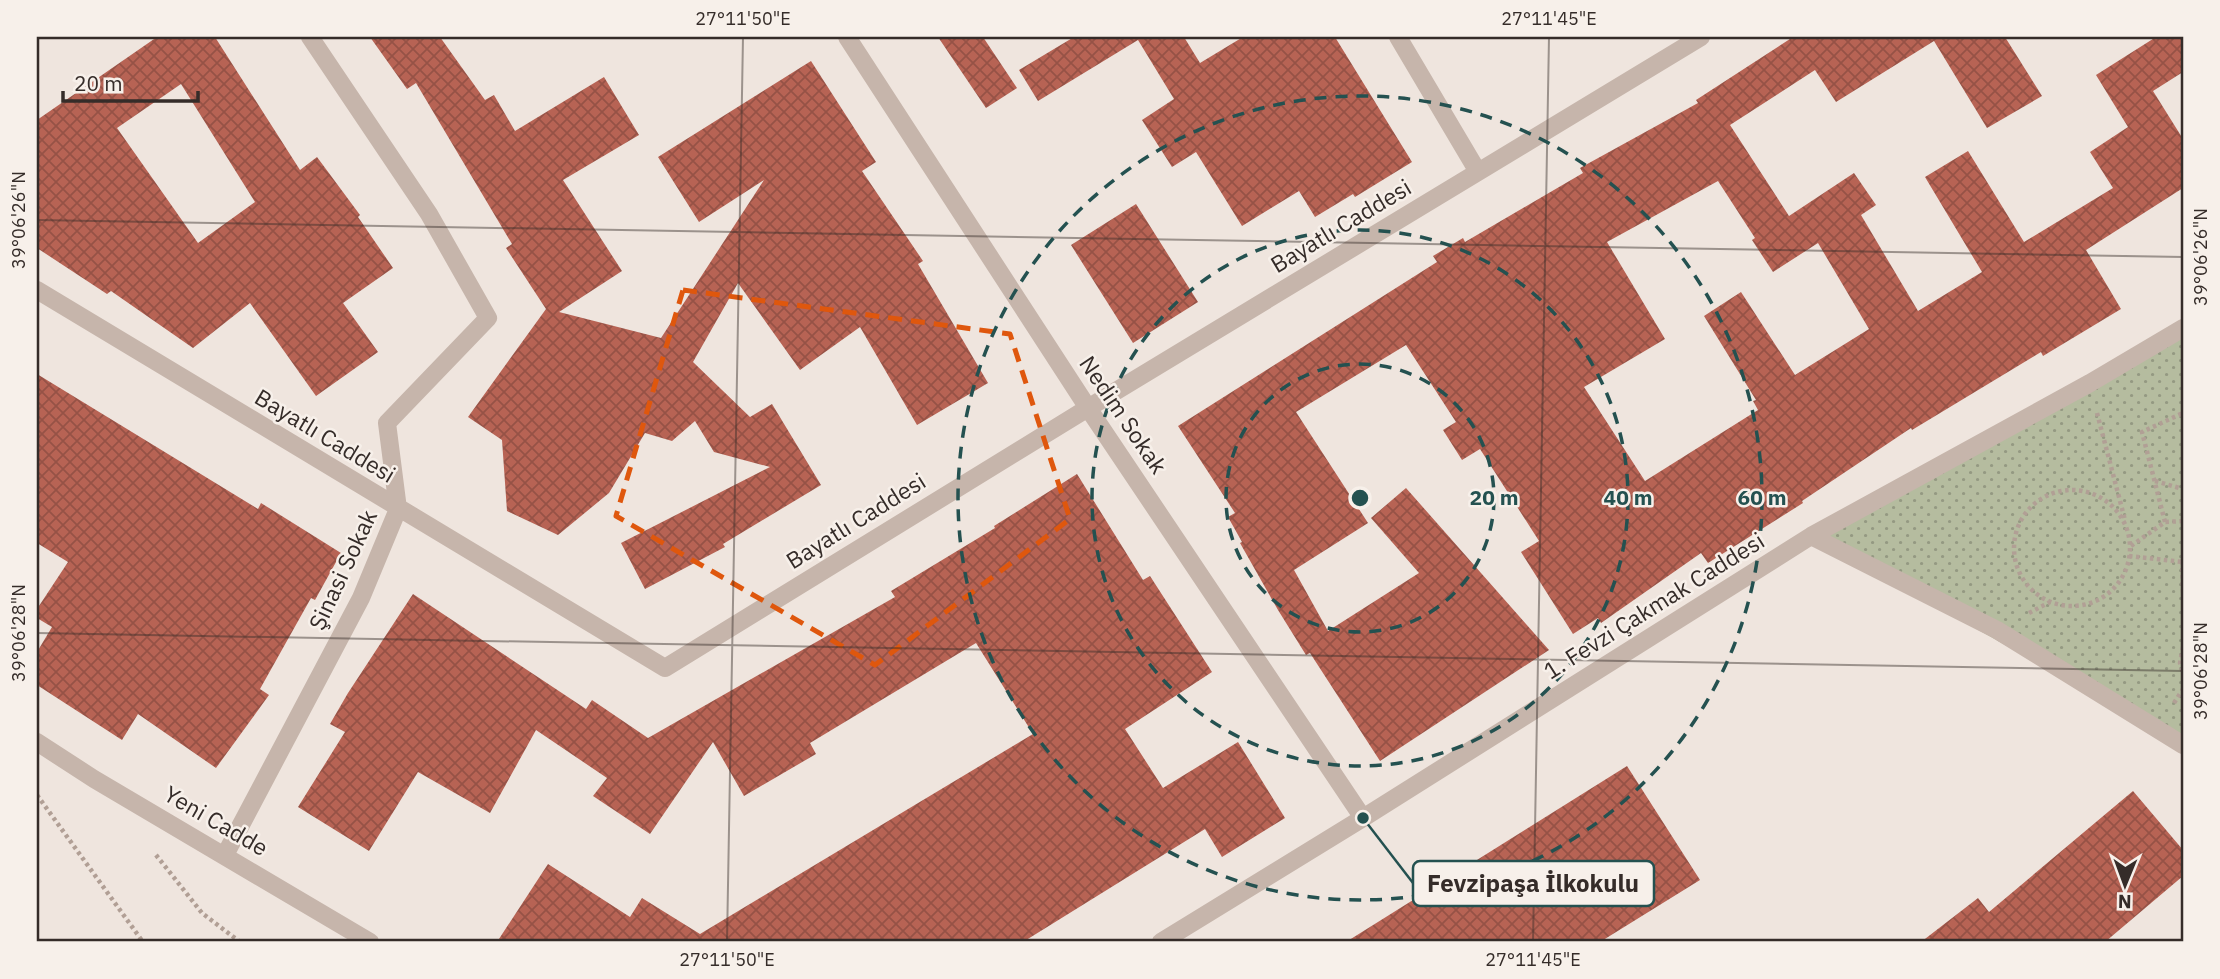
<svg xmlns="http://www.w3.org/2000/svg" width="2220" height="979" viewBox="0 0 2220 979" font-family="'IBM Plex Sans',sans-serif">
<defs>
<pattern id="park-dots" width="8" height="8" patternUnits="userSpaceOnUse" patternTransform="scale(1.75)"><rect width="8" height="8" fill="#b5bc9f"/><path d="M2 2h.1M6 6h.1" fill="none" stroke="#949982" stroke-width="1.8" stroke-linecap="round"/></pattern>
<pattern id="building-cross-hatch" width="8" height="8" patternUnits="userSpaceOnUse" patternTransform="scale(1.75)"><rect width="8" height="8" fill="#b76354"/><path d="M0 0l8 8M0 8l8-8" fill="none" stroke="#965246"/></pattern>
</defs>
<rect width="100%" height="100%" fill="#efe5de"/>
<path fill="url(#park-dots)" d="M 2183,328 L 2183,745 L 1811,536 Z"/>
<path fill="url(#building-cross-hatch)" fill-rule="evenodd" d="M 157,37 L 215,37 L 300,170 L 317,157 L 360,215 L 358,217 L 393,268 L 343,303 L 378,352 L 316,396 L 250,303 L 193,348 L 111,291 L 107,294 L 37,248 L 37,120 ZM 181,84 L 255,202 L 198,243 L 117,128 Z
M 370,37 L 440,37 L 485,100 L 494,95 L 515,131 L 604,77 L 639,135 L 563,180 L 622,271 L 559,312 L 661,338 L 764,180 L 699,222 L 658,157 L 811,61 L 876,162 L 862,171 L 923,261 L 918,264 L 988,383 L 917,425 L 860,327 L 800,370 L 738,283 L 693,362 L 750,417 L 772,404 L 821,485 L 723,544 L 725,547 L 645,589 L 621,543 L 770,467 L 714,452 L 695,421 L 672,441 L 645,433 L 609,493 L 558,535 L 507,511 L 502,440 L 468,417 L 546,309 L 506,248 L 512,244 L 416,83 L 407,89 Z
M 938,37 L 983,37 L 1017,88 L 986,108 Z
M 1074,37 L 1184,37 L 1200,63 L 1243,37 L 1335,37 L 1412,162 L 1355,197 L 1353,194 L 1315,217 L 1299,191 L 1242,226 L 1196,152 L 1172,167 L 1142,120 L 1174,99 L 1138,40 L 1038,101 L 1019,70 Z
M 1793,37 L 2005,37 L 2042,96 L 1987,128 L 1934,41 L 1836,102 L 1815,70 L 1730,125 L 1789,216 L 1854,173 L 1876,205 L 1861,215 L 1918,311 L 1982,272 L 1925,177 L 1968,151 L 2024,242 L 2113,188 L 2090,152 L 2128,127 L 2096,75 L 2156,37 L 2183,37 L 2183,72 L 2153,91 L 2183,139 L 2183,188 L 2086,250 L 2121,309 L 2043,356 L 2041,352 L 1912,430 L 1911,428 L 1802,501 L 1803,503 L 1708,563 L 1701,553 L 1601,623 L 1598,618 L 1573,634 L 1521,552 L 1539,541 L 1480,449 L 1462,460 L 1443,430 L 1456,422 L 1406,345 L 1296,412 L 1368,523 L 1294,570 L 1328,631 L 1419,573 L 1371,518 L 1406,488 L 1549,650 L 1380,761 L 1310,653 L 1306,655 L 1278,610 L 1240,543 L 1242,542 L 1228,517 L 1235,513 L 1178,426 L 1437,262 L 1433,256 L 1463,238 L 1465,242 L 1583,173 L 1580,168 L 1698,103 L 1696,100 ZM 1718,181 L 1755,238 L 1752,240 L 1773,272 L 1818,243 L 1869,329 L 1795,375 L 1741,292 L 1704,316 L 1756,400 L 1753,401 L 1758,410 L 1645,481 L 1584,387 L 1665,339 L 1607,242 Z
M 1136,204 L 1198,302 L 1133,343 L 1071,245 Z
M 37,374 L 258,509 L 261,503 L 341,553 L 315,600 L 311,598 L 260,689 L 269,695 L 216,768 L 138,714 L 122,740 L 37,685 L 37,652 L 52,627 L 37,618 L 37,609 L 68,562 L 37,543 Z
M 1077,474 L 1143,580 L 1150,576 L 1212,672 L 1125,729 L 1163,788 L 1238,742 L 1285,818 L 1222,857 L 1205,829 L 1023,942 L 497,942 L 548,864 L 630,917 L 642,898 L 700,934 L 1033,734 L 976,643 L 810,743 L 816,754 L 744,796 L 713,742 L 650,834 L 593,796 L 607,778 L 536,730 L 490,813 L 418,772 L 369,851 L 298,807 L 345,732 L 330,724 L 348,693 L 413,594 L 586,709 L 592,700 L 648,738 L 895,597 L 891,591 L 995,528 L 994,526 Z
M 1627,766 L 1700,880 L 1600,942 L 1346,942 Z
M 2133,791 L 2183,850 L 2183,876 L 2105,942 L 1921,942 L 1978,898 L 1989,912 Z"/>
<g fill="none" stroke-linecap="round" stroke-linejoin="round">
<path stroke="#b19f95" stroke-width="4.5" stroke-dasharray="3.5 3.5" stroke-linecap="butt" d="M 2097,413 L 2125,520
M 2155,481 L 2183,489
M2014 548a58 58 0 1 1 116 0a58 58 0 1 1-116 0Z
M 2165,522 L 2142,432 L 2183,413
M 2131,546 L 2165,522 L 2183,521
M 2129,556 L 2183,562
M 2182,561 L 2183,593
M 2029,613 L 2050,602
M 2183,647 L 2180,663 L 2183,673
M 2174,703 L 2183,689
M 37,795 L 143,942
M 156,855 L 202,913 L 240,942"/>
<path stroke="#c6b5ab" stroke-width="18" d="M 847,37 L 1088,408 L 1363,818
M 1398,37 L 1478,172
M 37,290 L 665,668 L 1088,408 L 1701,37
M 1811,536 L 1997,630 L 2183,745
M 37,742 L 94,779 L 370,942
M 225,855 L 361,598 L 398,509 L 387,423 L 488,318 L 429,214 L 310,37
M 1161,942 L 1363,818 L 1811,536 L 2090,383 L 2183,328"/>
</g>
<path fill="none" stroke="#df570d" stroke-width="5" stroke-dasharray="14 9" stroke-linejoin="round" d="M 683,290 L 1010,334 L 1070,519 L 875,665 L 616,516 Z"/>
<path fill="none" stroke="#352c29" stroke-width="2" stroke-opacity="0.45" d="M 37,220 L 2183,257M 37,633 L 2183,671M 727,942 L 743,37M 1533,942 L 1549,37"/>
<g fill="none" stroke="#245150" stroke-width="3.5" stroke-dasharray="12 9">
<circle cx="1360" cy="498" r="134"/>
<circle cx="1360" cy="498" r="268"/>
<circle cx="1360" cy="498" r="402"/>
</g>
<g text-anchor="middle" stroke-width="5" stroke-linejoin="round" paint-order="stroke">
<g font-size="23" fill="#352c29" stroke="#f7f0ea">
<text transform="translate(1341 226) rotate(-31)" y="8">Bayatlı Caddesi</text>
<text transform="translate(1123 415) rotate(56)" y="8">Nedim Sokak</text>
<text transform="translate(325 436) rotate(31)" y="8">Bayatlı Caddesi</text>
<text transform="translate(856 521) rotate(-32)" y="8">Bayatlı Caddesi</text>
<text transform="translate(343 570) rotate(-65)" y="8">Şinasi Sokak</text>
<text transform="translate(1654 606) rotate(-32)" y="8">1. Fevzi Çakmak Caddesi</text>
<text transform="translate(216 821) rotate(30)" y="8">Yeni Cadde</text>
</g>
</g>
<circle cx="1360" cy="498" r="10" fill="#245150" stroke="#f7f0ea" stroke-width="3.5"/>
<g font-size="21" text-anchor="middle" font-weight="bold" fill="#245150" stroke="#f7f0ea" stroke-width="5" stroke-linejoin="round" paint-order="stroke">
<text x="1494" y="505">20 m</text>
<text x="1628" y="505">40 m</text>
<text x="1762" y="505">60 m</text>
</g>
<path fill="none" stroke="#245150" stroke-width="2.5" d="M1363 818L1413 883"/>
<circle fill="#245150" stroke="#f7f0ea" stroke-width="2.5" cx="1363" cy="818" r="7"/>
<rect fill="#f7f0ea" stroke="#245150" stroke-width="2.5" x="1413" y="861" width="241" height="45" rx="7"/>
<g font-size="24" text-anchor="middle" font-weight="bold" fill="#352c29">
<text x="1533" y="892">Fevzipaşa İlkokulu</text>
</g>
<rect width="2220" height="979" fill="none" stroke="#f7f0ea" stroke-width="77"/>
<g transform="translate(2125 885) rotate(181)" stroke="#f7f0ea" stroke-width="5" paint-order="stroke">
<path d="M0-5L12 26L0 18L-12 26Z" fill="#352c29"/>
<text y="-10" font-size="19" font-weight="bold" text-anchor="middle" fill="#352c29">N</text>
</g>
<path d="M63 91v10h135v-10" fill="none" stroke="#352c29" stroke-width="3.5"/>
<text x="74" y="91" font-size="21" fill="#352c29" stroke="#f7f0ea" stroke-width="5" paint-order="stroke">20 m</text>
<rect x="38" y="38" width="2144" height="902" fill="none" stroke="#352c29" stroke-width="2.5"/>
<g font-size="18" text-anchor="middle" fill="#352c29">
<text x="743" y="25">27°11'50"E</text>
<text x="1549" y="25">27°11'45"E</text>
<text transform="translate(19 220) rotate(-90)" y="6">39°06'26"N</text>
<text transform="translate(2201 257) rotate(-90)" y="6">39°06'26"N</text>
<text transform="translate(19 633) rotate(-90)" y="6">39°06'28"N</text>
<text transform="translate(2201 671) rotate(-90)" y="6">39°06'28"N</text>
<text x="727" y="966">27°11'50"E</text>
<text x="1533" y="966">27°11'45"E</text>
</g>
</svg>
